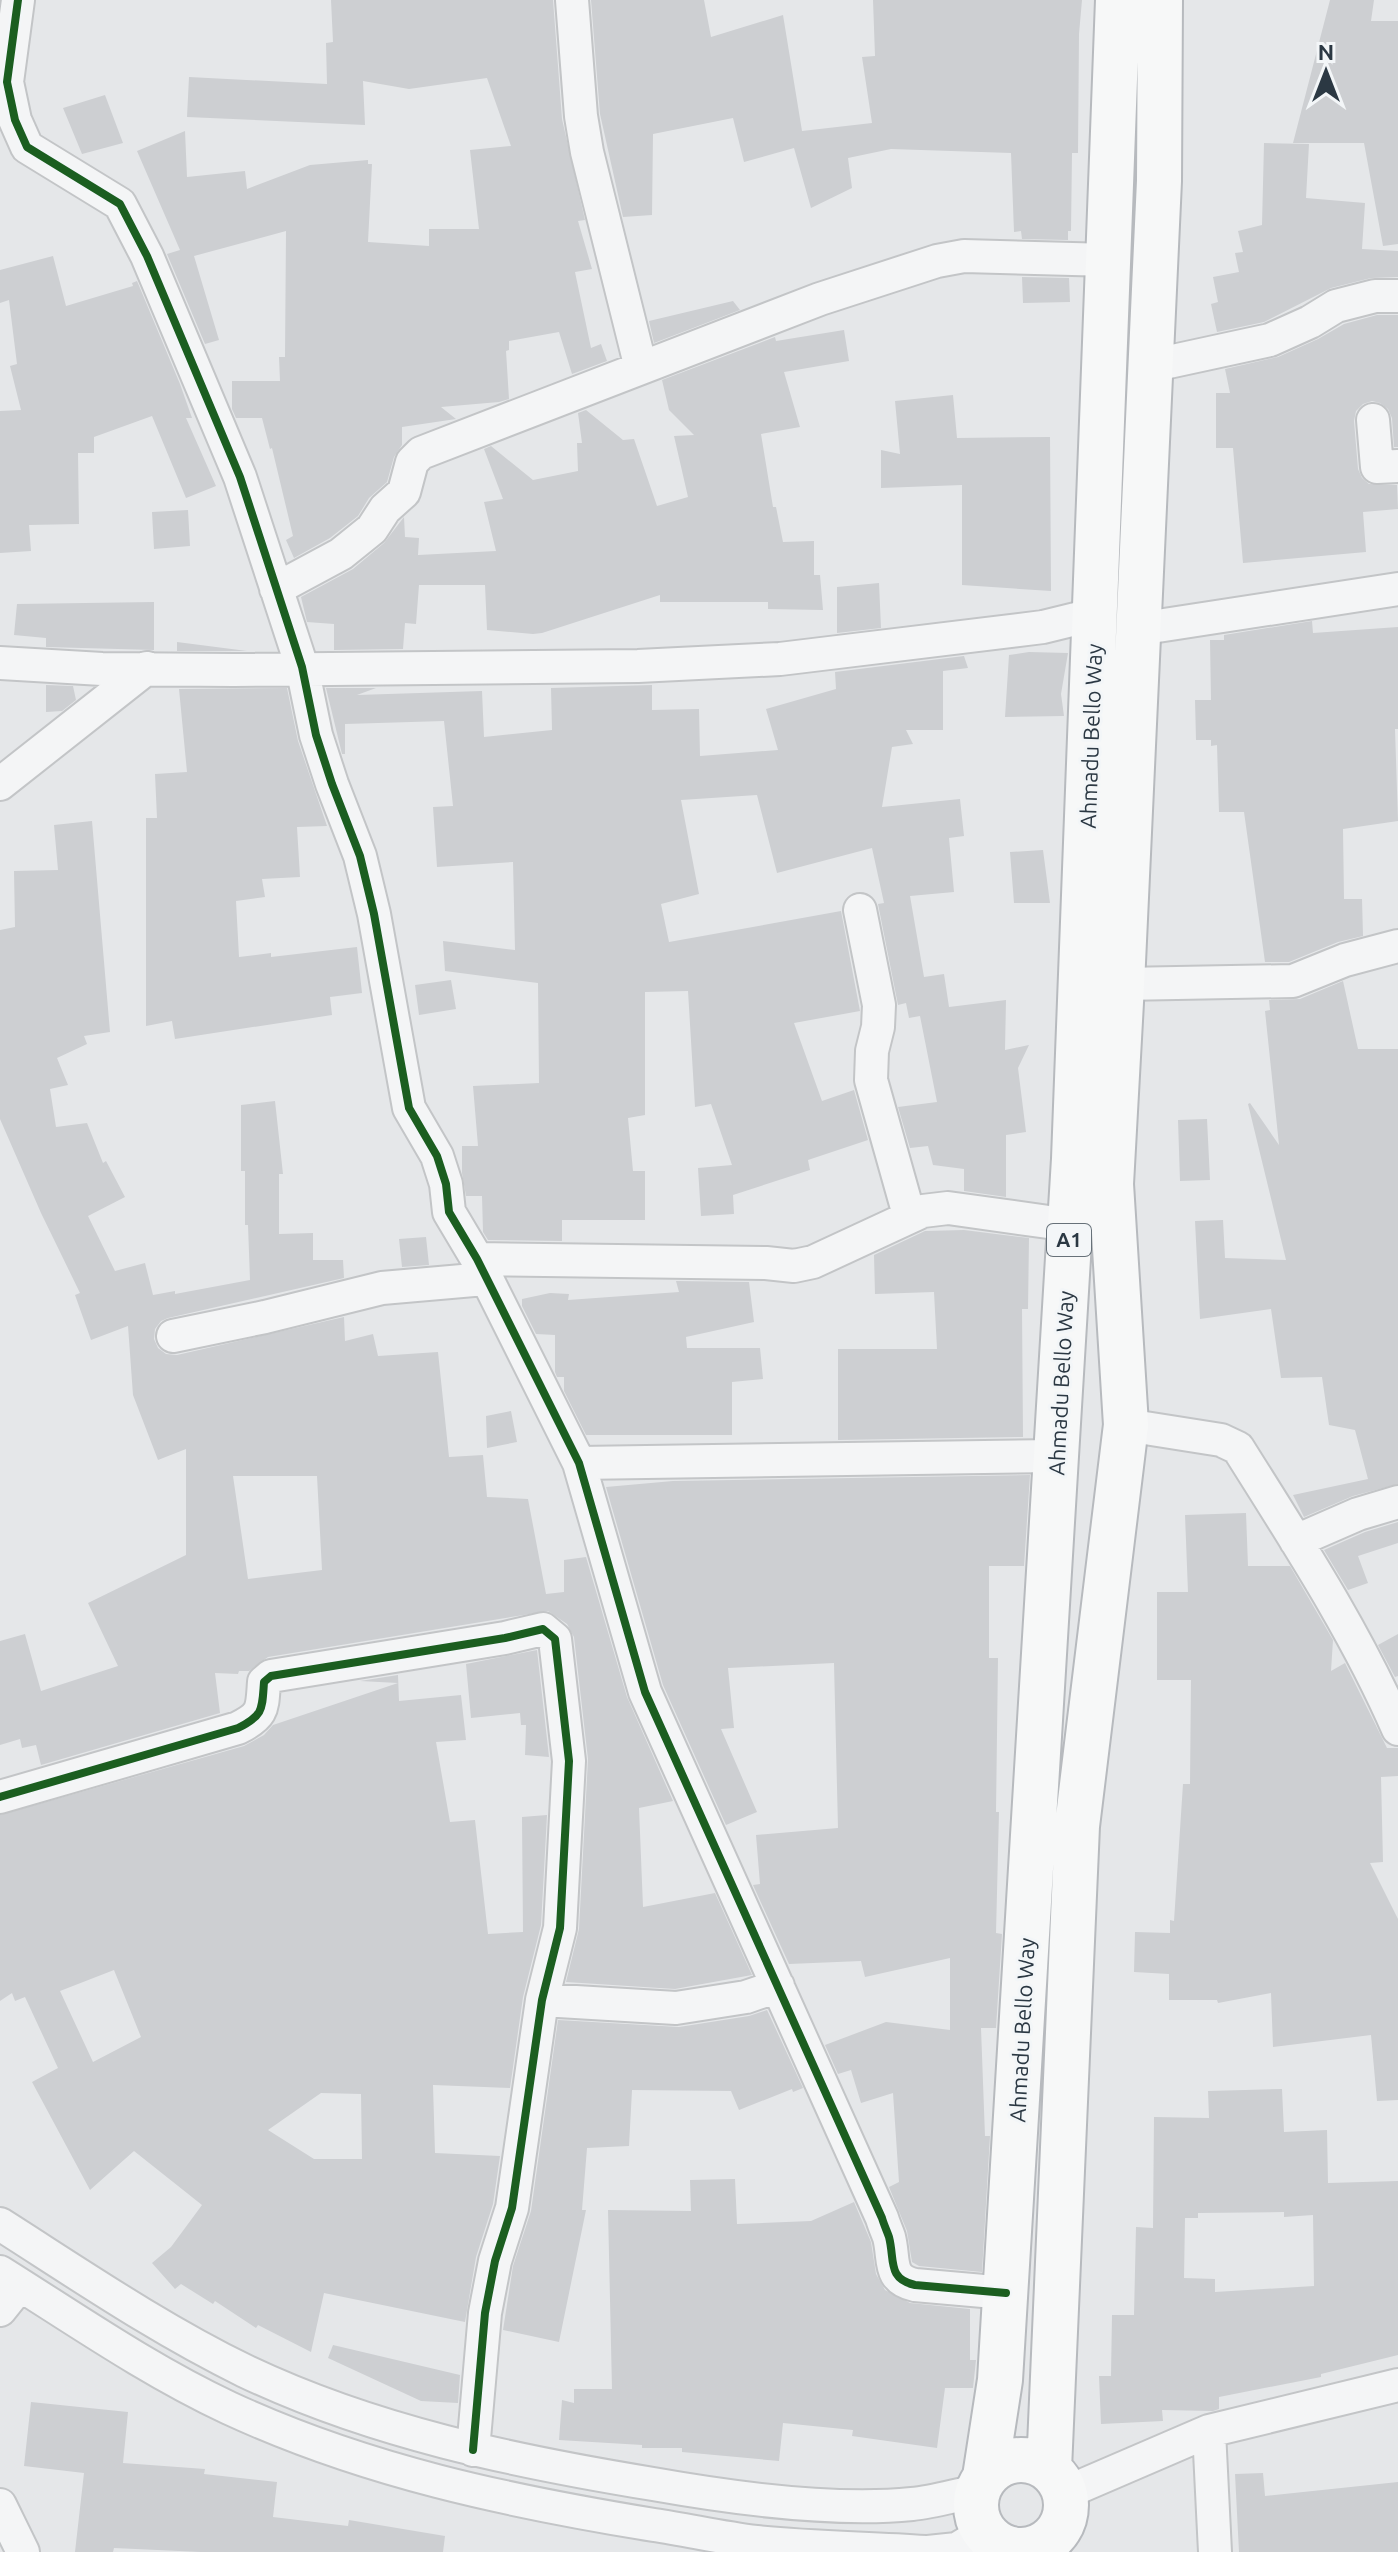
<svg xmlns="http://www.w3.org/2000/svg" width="1398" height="2552" viewBox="0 0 1398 2552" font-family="Ubuntu,sans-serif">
<rect width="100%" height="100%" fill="#e5e7e9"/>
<path fill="#cdcfd2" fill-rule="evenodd" d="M 331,0 L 553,0 L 562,119 L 585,220 L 578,221 L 592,269 L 575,272 L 591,348 L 601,344 L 607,361 L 572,374 L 559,332 L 509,341 L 509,350 L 506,351 L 509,399 L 499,402 L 441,407 L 456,419 L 402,427 L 402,445 L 394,457 L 387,482 L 369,498 L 358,516 L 330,538 L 294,558 L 286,540 L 293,536 L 272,448 L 270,449 L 262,418 L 236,418 L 232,409 L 232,381 L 280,381 L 279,357 L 285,357 L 286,231 L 194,256 L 219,340 L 205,344 L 167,254 L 180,250 L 137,151 L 185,131 L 187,177 L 245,171 L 247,189 L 310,165 L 368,160 L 368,164 L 372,164 L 368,242 L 429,246 L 429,229 L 479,229 L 470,150 L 511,146 L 487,78 L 409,89 L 363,81 L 365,125 L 187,117 L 189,77 L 327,84 L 326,43 L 333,42 Z
M 591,0 L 704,0 L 711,37 L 783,15 L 802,131 L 872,123 L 862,57 L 875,56 L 873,0 L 1082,0 L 1079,34 L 1078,153 L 1072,153 L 1071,231 L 1068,231 L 1068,240 L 1022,239 L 1021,231 L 1014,232 L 1011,153 L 891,149 L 848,158 L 852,188 L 811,208 L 794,148 L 744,162 L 733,118 L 653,134 L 652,215 L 623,217 L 600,114 Z
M 1330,0 L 1374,0 L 1371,21 L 1398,21 L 1398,244 L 1383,246 L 1364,143 L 1293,143 Z
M 105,95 L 123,143 L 82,154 L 63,108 Z
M 1264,143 L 1309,144 L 1306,198 L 1365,203 L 1362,249 L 1398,251 L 1398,277 L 1371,278 L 1331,288 L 1264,322 L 1217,332 L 1211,304 L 1218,302 L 1213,277 L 1239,272 L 1235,253 L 1243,252 L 1238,231 L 1262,225 Z
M 53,256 L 66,306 L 133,286 L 132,283 L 137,281 L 180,384 L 192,418 L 186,418 L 216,486 L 186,498 L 152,416 L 94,437 L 94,453 L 78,453 L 79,524 L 29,525 L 31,551 L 0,553 L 0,411 L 21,410 L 10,366 L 17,364 L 9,300 L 0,303 L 0,270 Z
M 1022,277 L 1069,278 L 1070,302 L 1023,303 Z
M 733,301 L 740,310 L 654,343 L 649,321 Z
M 1377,315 L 1398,315 L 1398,447 L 1394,447 L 1392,418 L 1388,409 L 1380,403 L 1372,401 L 1363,404 L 1356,411 L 1354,421 L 1358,469 L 1362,478 L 1369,484 L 1397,485 L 1398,509 L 1363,512 L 1366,552 L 1243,563 L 1233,448 L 1216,448 L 1216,393 L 1230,393 L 1225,369 L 1278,357 L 1318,339 L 1344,324 Z
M 844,330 L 849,361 L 784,372 L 800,427 L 761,434 L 773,507 L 776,507 L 783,542 L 814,541 L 814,575 L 820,575 L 823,610 L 768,609 L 768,602 L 660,602 L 660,595 L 542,633 L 533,634 L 487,630 L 485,585 L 419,585 L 416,624 L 405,623 L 403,649 L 334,650 L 334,624 L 307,622 L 301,597 L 353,569 L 384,543 L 404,517 L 405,537 L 419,538 L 418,555 L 496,551 L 484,502 L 503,499 L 484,449 L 491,446 L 533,480 L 578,471 L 577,443 L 582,443 L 578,413 L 586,410 L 623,440 L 634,439 L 657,506 L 688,497 L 674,436 L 694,435 L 669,410 L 662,380 L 775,337 L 776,341 Z
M 953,395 L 957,438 L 1050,437 L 1051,591 L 962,585 L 962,485 L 881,488 L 881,450 L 900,454 L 895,401 Z
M 188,510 L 190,546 L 154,549 L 152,512 Z
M 879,583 L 881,628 L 837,633 L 837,587 Z
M 154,602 L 154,650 L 46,647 L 46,638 L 14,635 L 17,604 Z
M 1312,621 L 1313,633 L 1398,627 L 1398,729 L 1395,729 L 1398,821 L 1343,829 L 1344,899 L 1362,899 L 1363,936 L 1338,942 L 1289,962 L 1265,962 L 1244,812 L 1219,812 L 1217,745 L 1211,746 L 1211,740 L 1196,740 L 1195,700 L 1211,700 L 1210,640 L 1224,640 L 1224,635 Z
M 177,642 L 247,651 L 177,651 Z
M 1029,652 L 1068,653 L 1061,694 L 1064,716 L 1005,717 L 1009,655 Z
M 964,656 L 968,668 L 943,671 L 943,730 L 906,730 L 913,744 L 892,747 L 882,807 L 960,799 L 964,836 L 949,838 L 954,892 L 910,896 L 924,977 L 944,974 L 949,1007 L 1006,1000 L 1005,1050 L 1029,1045 L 1018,1068 L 1026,1132 L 1006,1135 L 1006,1197 L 964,1191 L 964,1169 L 933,1165 L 928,1146 L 910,1148 L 898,1107 L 937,1102 L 920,1016 L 909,1018 L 906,1003 L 898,1005 L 878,904 L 884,903 L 872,848 L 777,873 L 757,795 L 681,800 L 699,894 L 661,904 L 669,942 L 841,911 L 860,1011 L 794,1023 L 822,1101 L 854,1090 L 868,1140 L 808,1160 L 810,1170 L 733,1195 L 734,1214 L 701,1216 L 698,1168 L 732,1165 L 711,1104 L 695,1107 L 688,991 L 645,992 L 645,1115 L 628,1118 L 633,1171 L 645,1171 L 645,1220 L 562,1220 L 562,1241 L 488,1240 L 483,1232 L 482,1196 L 466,1196 L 462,1173 L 462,1146 L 478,1146 L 473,1086 L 539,1083 L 538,983 L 445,971 L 443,941 L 515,950 L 513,862 L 437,867 L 433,807 L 453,806 L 444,721 L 345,724 L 345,754 L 342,754 L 326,688 L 376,688 L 357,695 L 482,691 L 484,737 L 552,730 L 551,688 L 652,685 L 652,710 L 699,709 L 700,756 L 778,750 L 766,709 L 836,689 L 835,672 Z
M 46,685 L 73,686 L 76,700 L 62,711 L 46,712 Z
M 287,688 L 298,741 L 327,826 L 297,827 L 300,877 L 262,879 L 265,897 L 236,901 L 239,957 L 271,953 L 271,957 L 357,947 L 362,993 L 330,997 L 332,1015 L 175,1039 L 172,1021 L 146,1026 L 146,818 L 157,818 L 155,774 L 187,772 L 179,689 Z
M 92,821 L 110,1032 L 84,1036 L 87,1044 L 57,1058 L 68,1085 L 50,1089 L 56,1127 L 87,1123 L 103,1163 L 106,1161 L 125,1197 L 88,1216 L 115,1271 L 145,1263 L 153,1295 L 175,1291 L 175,1294 L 250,1280 L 248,1225 L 245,1225 L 245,1171 L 241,1171 L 241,1105 L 275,1101 L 283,1174 L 279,1174 L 279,1234 L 313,1233 L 313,1260 L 343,1260 L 344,1278 L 168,1318 L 161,1321 L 155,1329 L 154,1339 L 158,1348 L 166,1354 L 177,1355 L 344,1317 L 345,1341 L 373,1334 L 378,1356 L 438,1352 L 449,1457 L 483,1455 L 487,1497 L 528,1499 L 546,1594 L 564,1592 L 564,1560 L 586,1557 L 627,1697 L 673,1801 L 639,1808 L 643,1907 L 715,1893 L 752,1975 L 675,1989 L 566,1982 L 579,1929 L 588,1759 L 574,1637 L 567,1624 L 548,1611 L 268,1657 L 249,1671 L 239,1671 L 238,1674 L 215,1673 L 220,1713 L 41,1765 L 36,1745 L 22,1748 L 20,1739 L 0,1745 L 0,1641 L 25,1634 L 41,1691 L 118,1666 L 88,1603 L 186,1555 L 186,1449 L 158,1460 L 133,1395 L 128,1326 L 91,1340 L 75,1295 L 80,1293 L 41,1213 L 0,1119 L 0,930 L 15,927 L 14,871 L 58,870 L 54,825 ZM 233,1476 L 317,1476 L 322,1570 L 248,1579 Z
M 1043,850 L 1050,903 L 1014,903 L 1010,852 Z
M 451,980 L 456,1009 L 419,1015 L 415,985 Z
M 1343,981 L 1358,1049 L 1398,1049 L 1398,1484 L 1353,1496 L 1304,1517 L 1293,1495 L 1368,1479 L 1355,1430 L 1329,1425 L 1322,1377 L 1281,1378 L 1271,1309 L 1200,1319 L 1195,1221 L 1223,1220 L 1225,1258 L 1286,1260 L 1248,1104 L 1250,1103 L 1279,1145 L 1265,1011 L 1270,1010 L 1269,1000 L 1300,999 Z
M 1207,1119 L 1210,1180 L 1180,1181 L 1178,1120 Z
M 964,1230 L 1029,1238 L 1028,1309 L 1022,1309 L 1023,1437 L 838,1440 L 838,1349 L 937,1349 L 934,1292 L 875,1294 L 874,1255 L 925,1231 Z
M 426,1237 L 429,1265 L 402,1267 L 399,1239 Z
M 676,1281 L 749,1282 L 754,1322 L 686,1337 L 687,1348 L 760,1348 L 763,1379 L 732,1382 L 732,1435 L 586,1435 L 564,1391 L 564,1377 L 557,1377 L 555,1372 L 555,1335 L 536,1334 L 522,1306 L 522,1299 L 550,1293 L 569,1294 L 568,1300 L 679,1292 Z
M 511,1411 L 517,1442 L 487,1448 L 486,1416 Z
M 1030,1475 L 1024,1566 L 989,1566 L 989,1658 L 998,1658 L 996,1812 L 999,1812 L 996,1933 L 1002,1934 L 996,2028 L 981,2028 L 985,2136 L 990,2136 L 982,2272 L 919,2266 L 912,2262 L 907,2231 L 889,2187 L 899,2182 L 893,2093 L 861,2103 L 851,2070 L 838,2074 L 825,2045 L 886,2022 L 950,2030 L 950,1958 L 865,1977 L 861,1961 L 789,1964 L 753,1885 L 760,1884 L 756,1835 L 838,1828 L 834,1663 L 728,1668 L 734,1728 L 721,1729 L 757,1812 L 726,1825 L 663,1685 L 606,1487 L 673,1481 Z
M 1246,1513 L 1248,1566 L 1290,1566 L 1333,1640 L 1331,1671 L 1345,1663 L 1387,1748 L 1398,1748 L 1398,1776 L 1381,1777 L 1383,1862 L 1370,1863 L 1398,1919 L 1398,2100 L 1377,2101 L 1371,2035 L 1273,2047 L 1271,1993 L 1218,2003 L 1217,2000 L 1169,2000 L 1169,1974 L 1134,1972 L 1135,1932 L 1170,1933 L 1170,1920 L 1174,1921 L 1183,1784 L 1190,1784 L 1191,1680 L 1157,1680 L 1157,1592 L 1188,1592 L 1185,1515 Z
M 1398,1522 L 1398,1543 L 1358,1556 L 1368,1583 L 1348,1590 L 1324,1550 L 1365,1532 Z
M 1398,1634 L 1398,1676 L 1395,1677 L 1378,1645 Z
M 537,1650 L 549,1757 L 525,1755 L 526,1725 L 521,1725 L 520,1713 L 471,1718 L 466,1664 Z
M 398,1675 L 399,1701 L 461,1695 L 466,1740 L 436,1742 L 450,1822 L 475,1820 L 488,1934 L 523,1932 L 522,1817 L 547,1815 L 541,1925 L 523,1997 L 510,2088 L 433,2085 L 435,2153 L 500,2156 L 493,2204 L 476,2257 L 465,2322 L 324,2293 L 311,2352 L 258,2325 L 256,2328 L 215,2301 L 213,2304 L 181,2284 L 175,2289 L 152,2263 L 171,2247 L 202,2205 L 134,2151 L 90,2190 L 32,2082 L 58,2068 L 25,1997 L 15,2001 L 12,1993 L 0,2001 L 0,1815 L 244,1746 L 264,1735 L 273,1725 L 398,1683 L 360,1681 ZM 114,1970 L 141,2037 L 93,2062 L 60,1991 ZM 321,2093 L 361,2094 L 362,2159 L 314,2159 L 268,2130 Z
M 767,2010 L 803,2088 L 793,2092 L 792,2089 L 739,2110 L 731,2091 L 632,2090 L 629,2146 L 587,2148 L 582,2210 L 586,2210 L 559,2342 L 503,2330 L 513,2266 L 531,2211 L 558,2020 L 679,2027 L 749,2016 Z
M 1282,2089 L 1284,2132 L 1327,2130 L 1328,2183 L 1398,2181 L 1398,2355 L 1321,2374 L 1321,2377 L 1219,2397 L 1219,2409 L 1213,2411 L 1162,2410 L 1163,2421 L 1101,2424 L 1099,2376 L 1111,2376 L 1112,2315 L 1134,2315 L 1136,2227 L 1153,2228 L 1154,2117 L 1209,2118 L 1208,2091 ZM 1284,2212 L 1284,2217 L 1313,2215 L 1314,2286 L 1215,2292 L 1215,2279 L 1184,2278 L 1185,2218 L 1198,2218 L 1198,2213 Z
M 735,2179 L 737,2224 L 811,2221 L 854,2202 L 871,2242 L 876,2274 L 885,2290 L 910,2303 L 970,2309 L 970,2360 L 976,2360 L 973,2388 L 945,2388 L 937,2448 L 852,2436 L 853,2430 L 783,2423 L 779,2461 L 682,2452 L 682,2448 L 642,2448 L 642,2445 L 559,2440 L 562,2400 L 574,2403 L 574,2389 L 612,2389 L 608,2210 L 691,2211 L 690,2180 Z
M 333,2345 L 460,2375 L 458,2403 L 421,2401 L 328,2358 Z
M 31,2402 L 128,2412 L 123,2463 L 205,2469 L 204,2474 L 277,2482 L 273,2517 L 348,2526 L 349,2520 L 445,2536 L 443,2552 L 201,2552 L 114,2548 L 113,2552 L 75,2552 L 84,2473 L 24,2466 Z
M 1263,2473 L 1265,2496 L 1398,2482 L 1398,2552 L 1239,2552 L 1235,2474 Z"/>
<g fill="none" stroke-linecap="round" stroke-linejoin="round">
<g stroke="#c3c5c7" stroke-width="36">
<path id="minor" d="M 18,0 L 7,82 L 15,120 L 27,147 L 120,204 L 147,256 L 240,477 L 302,667 L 316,735 L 332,784 L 360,856 L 374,914 L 409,1108 L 437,1156 L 446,1184 L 449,1212 L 477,1259 L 579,1463 L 645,1692 L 882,2218 C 884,2225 887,2231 889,2237 C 895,2260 887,2279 915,2285 L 1006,2293
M 572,0 L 581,116 L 587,152 L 641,368
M 1150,366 L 1270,340 L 1310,322 L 1336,306 L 1375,296 L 1398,296
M 1373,420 L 1377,467 L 1398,466
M 276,589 L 341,554 L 372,529 L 385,509 L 404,492 L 412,462 L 421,453 L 820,299 L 937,261 L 964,256 L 1110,260
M 1138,629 L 1398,589
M 0,663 L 102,669 L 234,670 L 638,666 L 780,659 L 1043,627 L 1096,614
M 0,784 L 147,668
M 860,910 L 879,1005 L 878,1027 L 872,1051 L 871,1080 L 909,1215
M 1122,984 L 1293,981 L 1345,960 L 1398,946
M 477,1259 L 766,1263 L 794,1266 L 813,1262 L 923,1211 L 948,1208 L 1070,1225
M 173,1336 L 265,1317 L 382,1288 L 485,1279
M 1126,1425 L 1221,1440 L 1238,1448 C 1295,1539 1355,1630 1398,1729
M 579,1463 L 1056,1456
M 1296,1541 L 1358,1514 L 1398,1502
M 0,1797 L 238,1728 C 264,1715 262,1709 264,1682 L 271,1676 L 505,1638 L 543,1629 L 555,1639 L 569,1761 L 560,1928 L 542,2000 L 512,2208 L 495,2261 L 485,2313 L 473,2450
M 542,2000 L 676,2008 L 746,1997 L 778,1986
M 0,2224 C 80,2275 159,2329 245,2371 C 373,2432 513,2461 653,2484 C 732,2498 833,2512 912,2504 C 934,2502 956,2495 978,2491
M 0,2272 C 75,2319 148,2370 229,2408 C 365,2471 507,2501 654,2525 C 688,2530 722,2538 756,2542 C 812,2548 869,2548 925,2552
M 0,2310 L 20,2285
M 1209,2431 L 1215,2552
M 1065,2493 L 1209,2431 L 1398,2385
M 0,2505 L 23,2552
M 928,2552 L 957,2549 L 985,2532"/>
</g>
<g stroke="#b7babe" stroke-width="48">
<path id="trunk" d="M976 2505a45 45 0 1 1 90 0a45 45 0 1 1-90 0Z
M 1049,2469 L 1077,1826 L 1126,1425 L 1111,1184 L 1122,984 L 1159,181 L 1160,0
M 985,2477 L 1000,2380 L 1074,1159 L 1118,0"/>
</g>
<use href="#minor" stroke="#f4f5f6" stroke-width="32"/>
<use href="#trunk" stroke="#f7f8f8" stroke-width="44"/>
<g stroke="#f3f6f8" stroke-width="13">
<path id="cycleway" d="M 18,0 L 7,82 L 15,120 L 27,147 L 120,204 L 147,256 L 240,477 L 302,667 L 316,735 L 332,784 L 360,856 L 374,914 L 409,1108 L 437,1156 L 446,1184 L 449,1212 L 477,1259 L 579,1463 L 645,1692 L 882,2218 C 884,2225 887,2231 889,2237 C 895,2260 887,2279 915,2285 L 1006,2293
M 0,1797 L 238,1728 C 264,1715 262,1709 264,1682 L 271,1676 L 505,1638 L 543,1629 L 555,1639 L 569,1761 L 560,1928 L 542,2000 L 512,2208 L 495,2261 L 485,2313 L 473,2450"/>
</g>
<use href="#cycleway" stroke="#1b5e20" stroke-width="8"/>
</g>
<g text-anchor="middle" stroke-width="6" stroke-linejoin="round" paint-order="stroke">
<rect fill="#f3f6f8" stroke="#677179" stroke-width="2" x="1047" y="1224" width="44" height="32" rx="6"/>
<g font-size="20" font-weight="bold" fill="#2b3843">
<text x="1069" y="1247">A1</text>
</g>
<g font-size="22" fill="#2b3843" stroke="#f3f6f8">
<text transform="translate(1091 736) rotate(-88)" y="8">Ahmadu Bello Way</text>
<text transform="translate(1061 1383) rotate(-87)" y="8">Ahmadu Bello Way</text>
<text transform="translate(1022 2030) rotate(-87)" y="8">Ahmadu Bello Way</text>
</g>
</g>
<g transform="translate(1326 72)" stroke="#f3f6f8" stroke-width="6" paint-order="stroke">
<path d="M0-6L14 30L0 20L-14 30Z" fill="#2b3843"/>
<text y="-12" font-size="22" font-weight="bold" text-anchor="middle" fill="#2b3843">N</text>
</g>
</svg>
